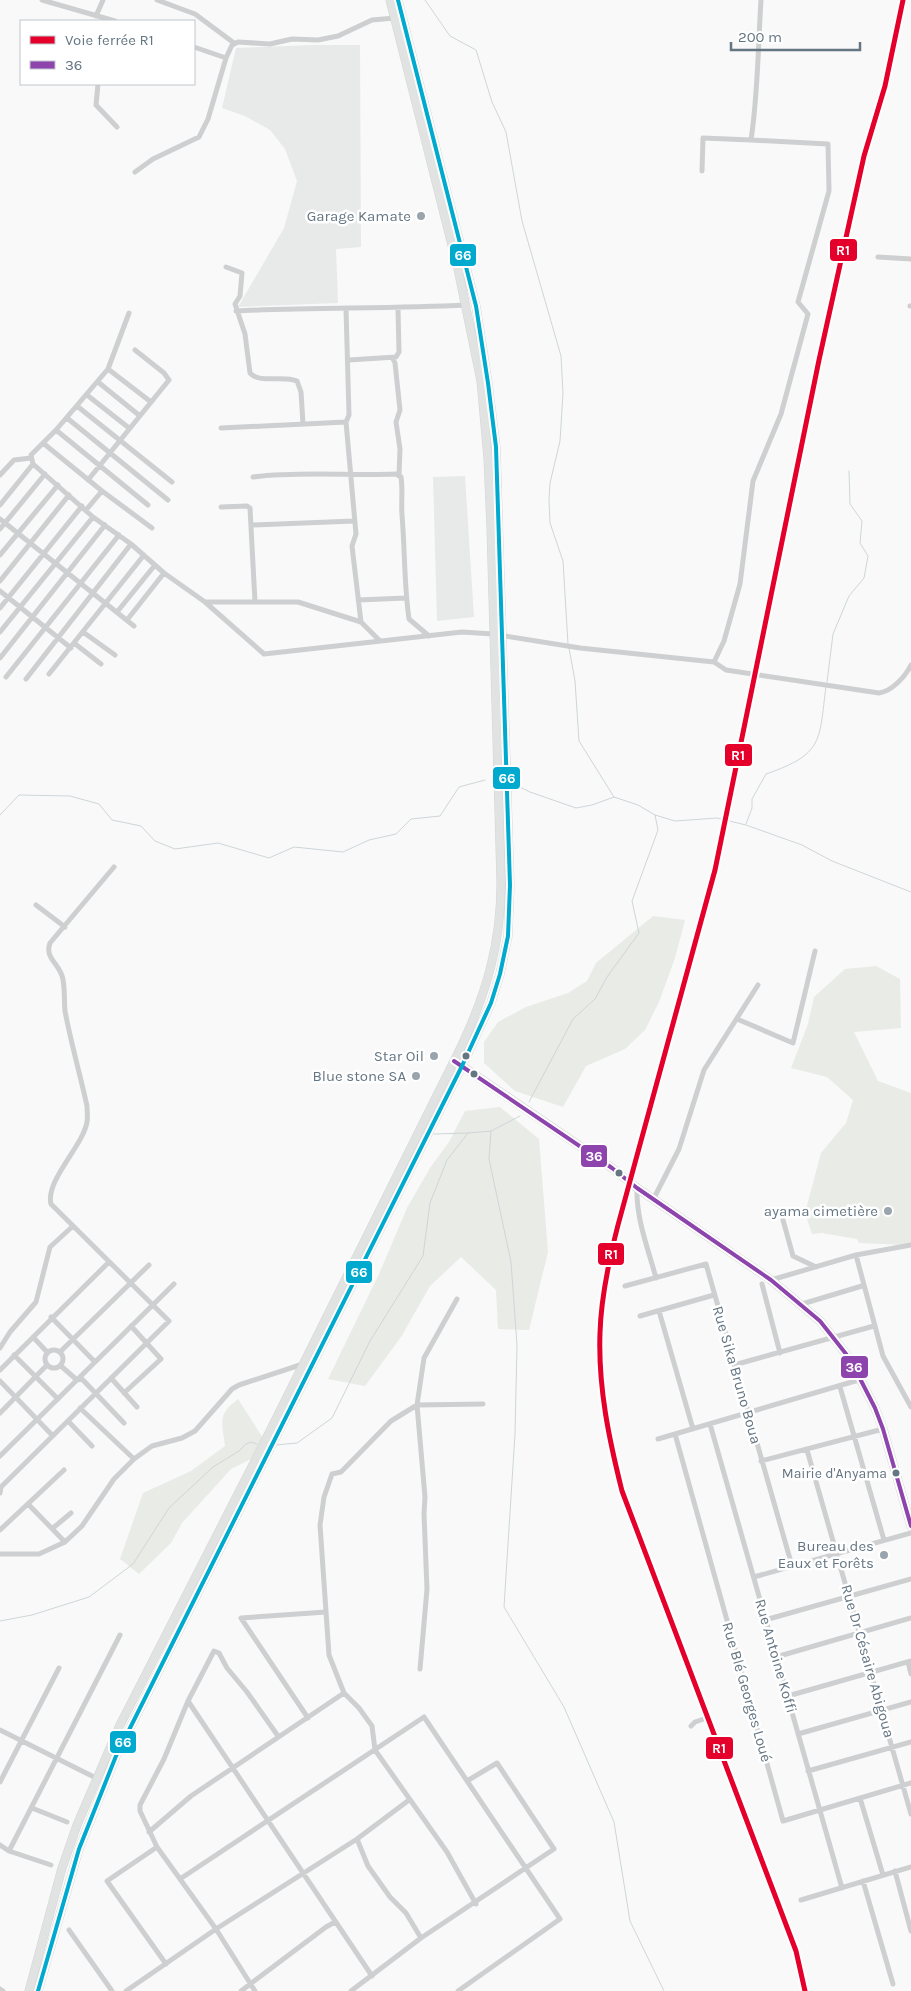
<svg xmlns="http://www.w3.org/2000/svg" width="911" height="1991" viewBox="0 0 911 1991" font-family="Karla,sans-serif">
<rect width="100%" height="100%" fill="#f9f9f9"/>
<path fill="#e8e9e9" d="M 312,45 L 360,45 L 361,247 L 336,249 L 338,303 L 238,307 L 284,228 L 297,181 L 285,149 L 270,130 L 245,116 L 222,108 L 236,48 Z
M 465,476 L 474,617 L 437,621 L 433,477 Z"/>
<path fill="#e8ebe6" d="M 653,916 L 685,920 L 675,958 L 659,1002 L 645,1030 L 625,1049 L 586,1066 L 563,1107 L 515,1091 L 484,1063 L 484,1042 L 498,1022 L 526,1007 L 568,993 L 587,981 L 596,963 Z
M 876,966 L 900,979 L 901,1028 L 854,1032 L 878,1081 L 911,1093 L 911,1243 L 904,1245 L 859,1243 L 857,1239 L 822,1233 L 812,1234 L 805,1213 L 821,1153 L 846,1123 L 853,1100 L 827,1077 L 791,1068 L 808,1024 L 814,997 L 845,969 Z
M 500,1107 L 539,1139 L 548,1252 L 529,1330 L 498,1329 L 496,1290 L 461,1257 L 430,1286 L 401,1337 L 365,1386 L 328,1379 L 379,1274 L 407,1208 L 430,1168 L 449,1142 L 465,1111 Z
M 238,1399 L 263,1438 L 251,1459 L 231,1469 L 182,1523 L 171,1543 L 139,1574 L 120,1559 L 143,1493 L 191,1471 L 225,1446 C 222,1421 217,1415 238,1399 Z"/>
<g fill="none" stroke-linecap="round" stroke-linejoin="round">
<path stroke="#ced6d9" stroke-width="1" d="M 425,0 L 450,36 L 476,50 L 492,102 L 506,132 L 522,221 L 561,356 L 563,393 L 560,441 L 550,483 L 549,500 L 550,523 L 563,561 L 568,644
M 569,648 L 575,681 L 579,741 L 614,797
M 827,682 L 833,634 L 849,596 L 864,578 L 868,556 L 860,543 L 862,521 L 850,504 L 849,471
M 518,786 L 530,792 L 576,808 L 592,805 L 614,797 L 638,805 L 655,815 L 675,821 L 717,818 L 746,825 L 802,845 L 832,861 L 911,892
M 0,815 L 19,795 L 70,796 L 99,804 L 112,820 L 141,826 L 155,841 L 175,849 L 218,843 L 269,858 L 294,847 L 343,852 L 369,840 L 396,834 L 411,819 L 440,816 L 459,787 L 485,780
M 746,824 L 752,808 L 752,799 L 766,774 C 824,754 819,741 826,686
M 529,1102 L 573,1019 L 595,999 L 607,977 L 639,933 L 632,901 L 658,830 L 655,815
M 491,1131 L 489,1159 L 511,1262 L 517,1345 L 515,1434 L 504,1607 L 564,1707 L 614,1822 L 630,1921 L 664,1991
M 434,1134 L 468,1133
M 276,1445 L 297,1443 L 332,1418 L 370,1341 L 423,1256 L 430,1203 L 447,1160 L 468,1133 L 491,1131 L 520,1116
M 0,1621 L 32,1615 L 89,1597 L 133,1564 L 169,1508 L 213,1467 L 239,1451 L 246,1444 L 251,1442 L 257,1444"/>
<g stroke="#d5d6d7" stroke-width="9">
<path id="primary" d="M 459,1064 L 612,1168 L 637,1188 L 771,1280 L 820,1321 L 850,1359 L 875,1408 L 883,1429 L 911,1526
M 29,1991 L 62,1868 L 77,1825 L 119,1727 L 265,1441 L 462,1045 C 487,991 501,943 501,883 L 491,528 L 488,459 L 481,381 L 458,269 L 390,0
M 38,1991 L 79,1849 L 116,1756 L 462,1066 L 491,1003 L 500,974 L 508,936 L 510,885 L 496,447 L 488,383 L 476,306 L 398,0"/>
</g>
<path stroke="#cecfd0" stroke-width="5" d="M 42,0 L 115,21
M 157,0 L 195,14 L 234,43
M 96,16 L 103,0
M 194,47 L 226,58 L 232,45 L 238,42 L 270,44 L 292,39 L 318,40 L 338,36 L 372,20 L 395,18
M 98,84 L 96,105 L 117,127
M 702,171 L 703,138 L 751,140
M 135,172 L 153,159 L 199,137 L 208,119 L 226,58
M 878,257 L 911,259
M 226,267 L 242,273 L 240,296 L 235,304 L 245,334 L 250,373 C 260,384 283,375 297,381 L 301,392 L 303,424
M 910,306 L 911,306
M 346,309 L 349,415 L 346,422 L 356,534 L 352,546 L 361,622
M 236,311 C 313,307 389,309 466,305
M 129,313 L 108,369 L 56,430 L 31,455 L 33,464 L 93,517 L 131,544 L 164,573 L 205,602 L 264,654 L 462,632 L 493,634 L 580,648 L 714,662 L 726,670 L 879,693 C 892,691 905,677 911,665
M 393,359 L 395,363 L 400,410 L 396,422 L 400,449 L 399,475
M 349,360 L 396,357 L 399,352 L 398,309
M 108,369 L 151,402
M 98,382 L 140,416
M 87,395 L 129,428
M 77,406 L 172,482
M 67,418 L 168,500
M 221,428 L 346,422
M 56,430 L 148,505
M 43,443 L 102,491 L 86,510
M 0,475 L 14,460 L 31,458
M 253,477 C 300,471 349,476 396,474 L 401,477 C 403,490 401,502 402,515 C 405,550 404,585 409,619 L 429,636
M 88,480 L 169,380 L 164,373 L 135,350
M 102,491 L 152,528
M 0,505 L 33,464
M 221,507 L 247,506 L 250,508 L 255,602
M 0,519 L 134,626
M 252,525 L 354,521
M 0,529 L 45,474
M 0,555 L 58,485
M 0,581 L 69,495
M 0,591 L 71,648
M 358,600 L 406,598
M 205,602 L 298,602 L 361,622 L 380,641
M 0,608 L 82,506
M 117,612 L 155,565
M 127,620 L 164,573
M 0,632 L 93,517
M 83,632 L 115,655
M 74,643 L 101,664
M 0,658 L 105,525
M 714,662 L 724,641 L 740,584 L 753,481 L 781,414 L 808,314 L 798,302 L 829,191 L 828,144 L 751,140 C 758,94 758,47 761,0
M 49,674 L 144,555
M 6,677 L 119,535
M 26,679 L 131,544
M 36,905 L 65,927
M 737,1019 L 793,1043 L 815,951
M 637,1188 C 636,1219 648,1248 656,1278
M 654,1198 L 679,1149 L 704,1070 L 758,985
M 783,1220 L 793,1256 L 816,1267
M 856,1255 L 883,1356 L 911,1407
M 771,1280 L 856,1255 L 911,1245
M 762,1284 L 780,1353
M 625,1286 L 706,1264 L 792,1566
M 802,1304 L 862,1286
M 659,1311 L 693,1429
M 640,1316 L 714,1295
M 51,1317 L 95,1362
M 33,1337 L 47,1352
M 0,1348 L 10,1332 L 36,1302 L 50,1247 L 73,1226
M45 1359a9 9 0 1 1 18 0a9 9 0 1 1-18 0Z
M 61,1351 L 149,1265
M 14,1355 L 58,1399
M 734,1365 L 874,1326
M 61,1366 L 77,1380 L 82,1379 L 124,1423
M 0,1370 L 109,1262
M 111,1378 L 137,1407
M 0,1381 L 52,1435
M 840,1387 L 884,1540
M 124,1393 L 161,1359 L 131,1326
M 80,1408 L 134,1459
M 0,1413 L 47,1365
M 68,1421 L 92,1446
M 710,1424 L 842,1888
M 675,1434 L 783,1821 L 911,1783
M 658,1439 L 862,1379
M 807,1450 L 911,1814
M 0,1456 L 174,1284
M 761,1461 L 883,1429
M 0,1493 L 1,1487 L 169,1321 L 51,1204 C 45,1181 83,1146 87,1122 C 88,1117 87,1111 87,1106 C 80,1074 71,1043 65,1011 C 64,1001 65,990 63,980 C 61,964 44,959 50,943 L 114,867
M 28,1504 L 65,1542
M 53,1528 L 71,1513
M 0,1530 L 64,1470
M 0,1554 L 39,1554 L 65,1542 L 82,1526 L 114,1479 L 134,1459 L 152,1446 L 182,1438 L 195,1431 L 232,1389 L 239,1385 L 303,1364
M 754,1577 L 911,1533
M 765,1620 L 911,1579
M 776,1657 L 911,1618
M 908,1662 L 911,1674
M 420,1669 L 427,1589 L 424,1514 L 425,1497 L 417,1405 L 424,1358 L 457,1299
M 788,1696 L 911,1661
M 188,1701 L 372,1976
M 308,1718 L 241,1618 L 326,1612
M 691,1726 L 695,1722 L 707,1718
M 0,1730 L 96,1778
M 798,1734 L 911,1702
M 808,1771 L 911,1742
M 0,1782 L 59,1668
M 860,1798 L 883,1875
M 32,1808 L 67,1822
M 149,1832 L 191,1796 L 344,1693
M 357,1839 L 368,1866 L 390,1897 L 406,1913 L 421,1938
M 0,1845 L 9,1851 L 51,1865
M 157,1847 L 107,1881 L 166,1964
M 9,1851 L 120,1635
M 895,1871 L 911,1931
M 180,1879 L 424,1717 L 560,1919 L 458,1991
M 863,1881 L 893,1984
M 801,1900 L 911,1867
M 476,1904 L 447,1852 L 375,1750 L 372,1726 L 359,1708 L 344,1693 L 329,1655 L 320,1525 L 324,1497 L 332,1474 L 341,1472 L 391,1421 L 417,1405 L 483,1404
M 69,1930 L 112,1991
M 0,1989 L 3,1991
M 126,1991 L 216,1929 L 357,1839 L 409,1800
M 241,1991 L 326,1927 L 335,1922
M 255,1991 L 216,1929 L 157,1847 L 140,1811 L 140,1805 L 164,1759 L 188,1701 L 214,1651 L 219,1653 L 227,1668 L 247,1692 L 278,1736
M 351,1991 L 421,1938 L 554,1849 L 497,1763 L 467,1781"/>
<use href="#primary" stroke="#e1e2e2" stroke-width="8"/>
<g stroke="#fff" stroke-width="8">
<path id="bus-1" d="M 454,1061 L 612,1168 L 637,1188 L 771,1280 L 820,1321 L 850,1359 L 875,1408 L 883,1429 L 911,1526"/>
</g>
<g stroke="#fff" stroke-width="8">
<path id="bus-2" d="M 38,1991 L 79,1849 L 116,1756 L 462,1066 L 491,1003 L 500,974 L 508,936 L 510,885 L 496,447 L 488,383 L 476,306 L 398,0"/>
</g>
<use href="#bus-1" stroke="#8e44ad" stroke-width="4"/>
<use href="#bus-2" stroke="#00a9ce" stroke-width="4"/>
<g stroke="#fff" stroke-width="9">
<path id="rail-1" d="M 805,1991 L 796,1951 L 622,1491 C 609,1439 598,1387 600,1333 C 601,1297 609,1260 618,1225 L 715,870 L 819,360 L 864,156 L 885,86 L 903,0"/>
</g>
<use href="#rail-1" stroke="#e4002b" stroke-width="5"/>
</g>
<g fill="#99a4ac" stroke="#fff" stroke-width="2">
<circle cx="421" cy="216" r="5"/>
<circle cx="434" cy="1056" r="5"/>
<circle cx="416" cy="1076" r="5"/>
<circle cx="888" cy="1211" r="5"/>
<circle cx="884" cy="1555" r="5"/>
</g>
<g fill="#657683" stroke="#fff" stroke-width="2">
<circle cx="466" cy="1056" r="4.5"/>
<circle cx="474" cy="1074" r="4.5"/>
<circle cx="619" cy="1173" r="4.5"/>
<circle cx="896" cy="1473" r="4.5"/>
</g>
<g text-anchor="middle" stroke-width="5" stroke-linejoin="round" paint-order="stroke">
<g font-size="14" fill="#657683" stroke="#fff" text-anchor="end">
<text x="887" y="1478">Mairie d'Anyama</text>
</g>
<g font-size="15" fill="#657683" stroke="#fff" text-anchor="end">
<text x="411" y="221">Garage Kamate</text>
<text x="424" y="1061">Star Oil</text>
<text x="406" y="1081">Blue stone SA</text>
<text x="878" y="1216">ayama cimetière</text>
<text x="874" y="1551">Bureau des<tspan x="874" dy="17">Eaux et Forêts</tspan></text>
</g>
<g font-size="15" fill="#657683" stroke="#fff">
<text transform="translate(737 1375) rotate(74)" y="5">Rue Sika Bruno Boua</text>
<text transform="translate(776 1656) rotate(74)" y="5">Rue Antoine Koffi</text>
<text transform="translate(868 1661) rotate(74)" y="5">Rue Dr Césaire Abigoua</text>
<text transform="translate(747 1692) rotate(74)" y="5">Rue Blé Georges Loué</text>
</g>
</g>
<g stroke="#fff" stroke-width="2">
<rect x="829" y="238" width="29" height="24" rx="5" fill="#e4002b"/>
<rect x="449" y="243" width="28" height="24" rx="5" fill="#00a9ce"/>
<rect x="724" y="743" width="29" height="24" rx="5" fill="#e4002b"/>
<rect x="492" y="766" width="29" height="24" rx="5" fill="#00a9ce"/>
<rect x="580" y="1144" width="28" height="24" rx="5" fill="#8e44ad"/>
<rect x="597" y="1242" width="28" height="24" rx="5" fill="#e4002b"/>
<rect x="345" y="1260" width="28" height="24" rx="5" fill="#00a9ce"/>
<rect x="840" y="1355" width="29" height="24" rx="5" fill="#8e44ad"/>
<rect x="109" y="1730" width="28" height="24" rx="5" fill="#00a9ce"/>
<rect x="705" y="1736" width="29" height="24" rx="5" fill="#e4002b"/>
</g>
<g font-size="14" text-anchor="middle" font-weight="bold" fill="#fff">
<text x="843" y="255">R1</text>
<text x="463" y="260">66</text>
<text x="738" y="760">R1</text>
<text x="507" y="783">66</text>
<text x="594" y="1161">36</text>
<text x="611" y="1259">R1</text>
<text x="359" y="1277">66</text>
<text x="854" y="1372">36</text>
<text x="123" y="1747">66</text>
<text x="719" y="1753">R1</text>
</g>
<rect x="20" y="20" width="175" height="65" fill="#ffffff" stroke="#c1c8cd"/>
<rect x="30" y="36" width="25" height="8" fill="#e4002b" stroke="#c1c8cd"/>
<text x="65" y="45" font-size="15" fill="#657683">Voie ferrée R1</text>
<rect x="30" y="61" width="25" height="8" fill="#8e44ad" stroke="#c1c8cd"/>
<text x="65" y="70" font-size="15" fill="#657683">36</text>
<path d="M731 42v8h129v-8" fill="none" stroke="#657683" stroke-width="2.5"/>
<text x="738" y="42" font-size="15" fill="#657683" stroke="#ffffff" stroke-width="4" paint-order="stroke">200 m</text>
</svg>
